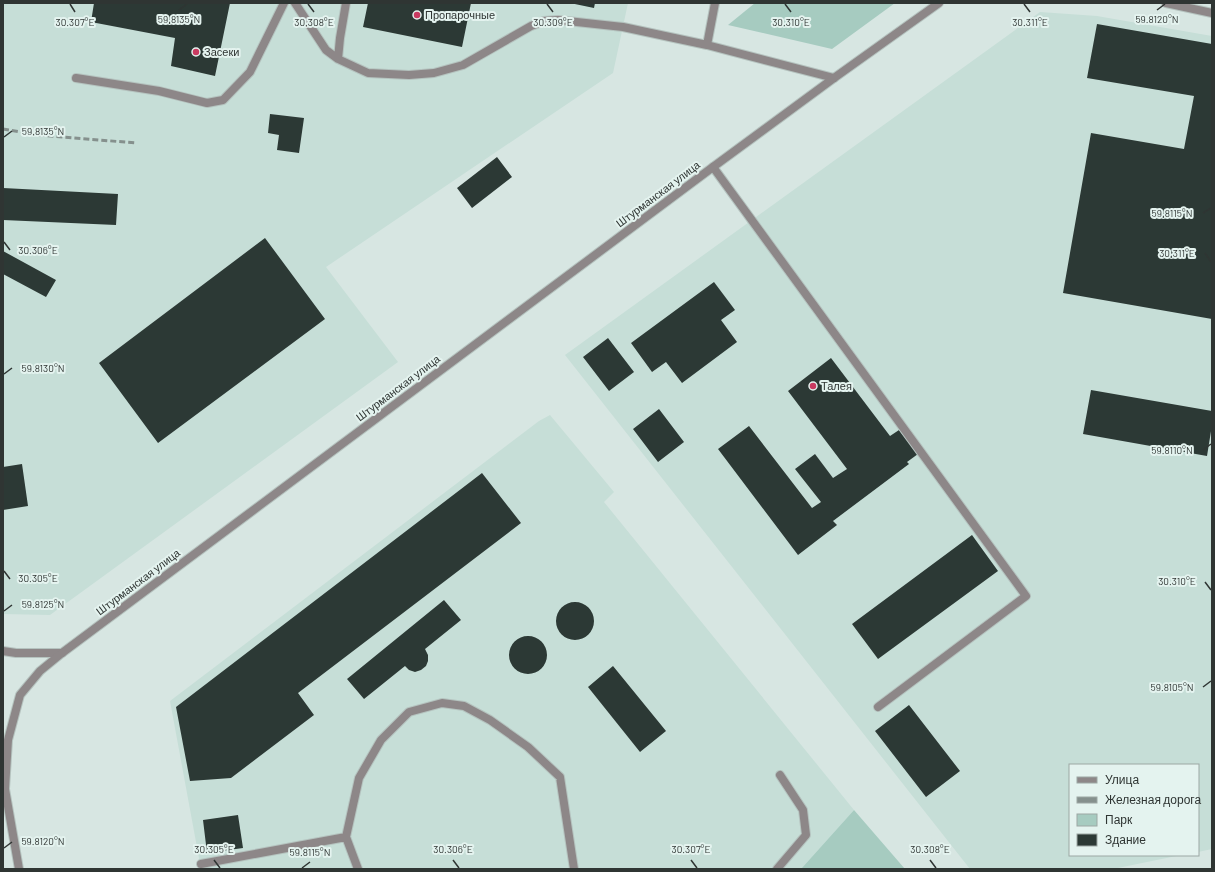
<svg xmlns="http://www.w3.org/2000/svg" width="1215" height="872" viewBox="0 0 1215 872" font-family="Barlow,sans-serif">
<rect width="100%" height="100%" fill="#d7e6e2"/>
<path fill="#c6ded7" d="M 3,3 L 628,3 L 613,73 L 326,267 L 398,362 L 50,615 L 3,614 Z
M 1040,12 L 1097,16 L 1212,36 L 1212,849 L 1198,852 L 1198,765 L 1070,765 L 1070,855 L 1181,855 L 1113,869 L 970,869 L 565,355 Z
M 550,415 L 614,492 L 604,502 L 854,810 L 801,869 L 201,869 L 170,701 L 539,421 Z"/>
<path fill="#a6cbc0" d="M 755,3 L 895,3 L 832,49 L 728,25 Z
M 854,810 L 905,869 L 801,869 Z"/>
<path fill="#2c3935" d="M 94,3 L 230,3 L 215,76 L 171,66 L 175,38 L 91,22 Z
M 368,3 L 471,3 L 462,47 L 363,27 Z
M 570,3 L 595,3 L 594,8 Z
M 1097,24 L 1212,44 L 1212,319 L 1063,293 L 1091,133 L 1184,149 L 1194,96 L 1087,78 Z
M 270,114 L 304,118 L 299,153 L 277,150 L 279,135 L 268,133 Z
M 497,157 L 512,177 L 472,208 L 457,188 Z
M 3,188 L 118,194 L 116,225 L 3,220 Z
M 265,238 L 325,319 L 158,443 L 99,363 Z
M 3,251 L 56,280 L 46,297 L 3,274 Z
M 714,282 L 735,310 L 721,320 L 737,342 L 682,383 L 666,362 L 652,372 L 631,343 Z
M 608,338 L 634,372 L 609,391 L 583,357 Z
M 831,358 L 890,436 L 899,430 L 918,454 L 907,462 L 909,464 L 833,521 L 837,525 L 798,555 L 718,449 L 749,426 L 812,508 L 821,502 L 795,469 L 815,454 L 833,478 L 847,469 L 788,391 Z
M 1091,390 L 1212,411 L 1212,425 L 1207,456 L 1083,434 Z
M 659,409 L 684,442 L 658,462 L 633,429 Z
M 22,464 L 28,506 L 3,510 L 3,467 Z
M 482,473 L 521,523 L 298,693 L 314,715 L 231,778 L 190,781 L 176,707 Z
M 972,535 L 998,571 L 878,659 L 852,624 Z
M 444,600 L 461,620 L 425,649 L 428,655 L 428,661 L 426,666 L 421,670 L 415,672 L 409,670 L 405,666 L 364,699 L 347,679 Z
M556 621a19 19 0 1 1 38 0a19 19 0 1 1-38 0Z
M509 655a19 19 0 1 1 38 0a19 19 0 1 1-38 0Z
M 613,666 L 666,731 L 640,752 L 588,687 Z
M 909,705 L 960,771 L 926,797 L 875,731 Z
M 238,815 L 243,848 L 207,853 L 203,820 Z"/>
<g fill="none" stroke-linecap="round" stroke-linejoin="round">
<g stroke="#b5c3bf" stroke-width="10">
<path id="service" d="M 295,3 L 326,50 L 338,59 L 368,73 L 409,75 L 434,73 L 463,65 L 531,26 L 544,21 L 558,20 L 623,27 L 707,45 L 834,78
M 1166,3 L 1212,13
M 707,45 L 715,3
M 338,59 L 340,38 L 346,3
M 76,78 L 159,91 L 207,103 L 223,100 L 250,72 L 284,3
M 713,167 L 1026,596 L 878,707
M 3,651 L 16,653 L 62,653
M 346,837 L 359,778 L 381,740 L 409,712 L 442,703 L 464,706 L 490,720 L 528,747 L 560,777 L 574,869
M 201,864 L 346,837 L 358,869
M 777,869 L 806,835 L 803,810 L 780,775"/>
</g>
<g stroke="#b5c3bf" stroke-width="10">
<path id="minor" d="M 19,869 L 5,789 L 8,740 L 20,695 L 40,671 L 62,653 L 713,167 L 834,78 L 939,3"/>
</g>
<use href="#service" stroke="#8d8788" stroke-width="8"/>
<use href="#minor" stroke="#8d8788" stroke-width="8"/>
<path stroke="#85908d" stroke-width="3" stroke-dasharray="6 3" stroke-linecap="butt" d="M 3,129 L 39,135 L 136,143"/>
</g>
<path fill="none" stroke="#2f3533" stroke-width="1.5" d="M 70,4 L 75,12M 308,4 L 314,12M 547,4 L 553,12M 785,4 L 791,12M 1024,4 L 1030,12M 179,10 L 187,4M 1157,10 L 1165,4M 4,137 L 12,131M 1203,213 L 1211,208M 4,242 L 10,250M 1205,253 L 1211,262M 4,374 L 12,368M 1203,450 L 1211,444M 4,571 L 10,579M 1205,582 L 1211,590M 4,611 L 12,605M 1203,687 L 1211,681M 4,848 L 12,842M 214,860 L 220,868M 453,860 L 459,868M 691,860 L 697,868M 930,860 L 936,868M 302,868 L 310,862"/>
<g fill="#c93a61" stroke="#e4f3ef" stroke-width="1.5">
<circle cx="417" cy="15" r="4"/>
<circle cx="196" cy="52" r="4"/>
<circle cx="813" cy="386" r="4"/>
</g>
<g text-anchor="middle" stroke-width="4" stroke-linejoin="round" paint-order="stroke">
<g font-size="11" fill="#2f3533" stroke="#e4f3ef" text-anchor="start">
<text x="425" y="19">Пропарочные</text>
<text x="204" y="56">Засеки</text>
<text x="821" y="390">Талея</text>
</g>
<g font-size="11" fill="#2f3533" stroke="#e4f3ef">
<text transform="translate(658 194) rotate(-37)" y="4">Штурманская улица</text>
<text transform="translate(398 388) rotate(-37)" y="4">Штурманская улица</text>
<text transform="translate(138 582) rotate(-37)" y="4">Штурманская улица</text>
</g>
</g>
<g font-size="10" text-anchor="middle" fill="#2f3533" stroke="#e4f3ef" stroke-width="4" stroke-linejoin="round" paint-order="stroke">
<text x="179" y="23">59.8135°N</text>
<text x="1157" y="23">59.8120°N</text>
<text x="75" y="26">30.307°E</text>
<text x="314" y="26">30.308°E</text>
<text x="553" y="26">30.309°E</text>
<text x="791" y="26">30.310°E</text>
<text x="1030" y="26">30.311°E</text>
<text x="43" y="135">59.8135°N</text>
<text x="1172" y="217">59.8115°N</text>
<text x="38" y="254">30.306°E</text>
<text x="1177" y="257">30.311°E</text>
<text x="43" y="372">59.8130°N</text>
<text x="1172" y="454">59.8110°N</text>
<text x="38" y="582">30.305°E</text>
<text x="1177" y="585">30.310°E</text>
<text x="43" y="608">59.8125°N</text>
<text x="1172" y="691">59.8105°N</text>
<text x="43" y="845">59.8120°N</text>
<text x="214" y="853">30.305°E</text>
<text x="453" y="853">30.306°E</text>
<text x="691" y="853">30.307°E</text>
<text x="930" y="853">30.308°E</text>
<text x="310" y="856">59.8115°N</text>
</g>
<rect width="1215" height="872" fill="none" stroke="#2f3533" stroke-width="8"/>
<rect x="1069" y="764" width="130" height="92" fill="#e4f3ef" stroke="#9ca7a4"/>
<rect x="1077" y="777" width="20" height="6" fill="#8d8788" stroke="#9ca7a4"/>
<text x="1105" y="784" font-size="12" fill="#2f3533">Улица</text>
<rect x="1077" y="797" width="20" height="6" fill="#85908d" stroke="#9ca7a4"/>
<text x="1105" y="804" font-size="12" fill="#2f3533">Железная дорога</text>
<rect x="1077" y="814" width="20" height="12" fill="#a6cbc0" stroke="#9ca7a4"/>
<text x="1105" y="824" font-size="12" fill="#2f3533">Парк</text>
<rect x="1077" y="834" width="20" height="12" fill="#2c3935" stroke="#9ca7a4"/>
<text x="1105" y="844" font-size="12" fill="#2f3533">Здание</text>
</svg>
